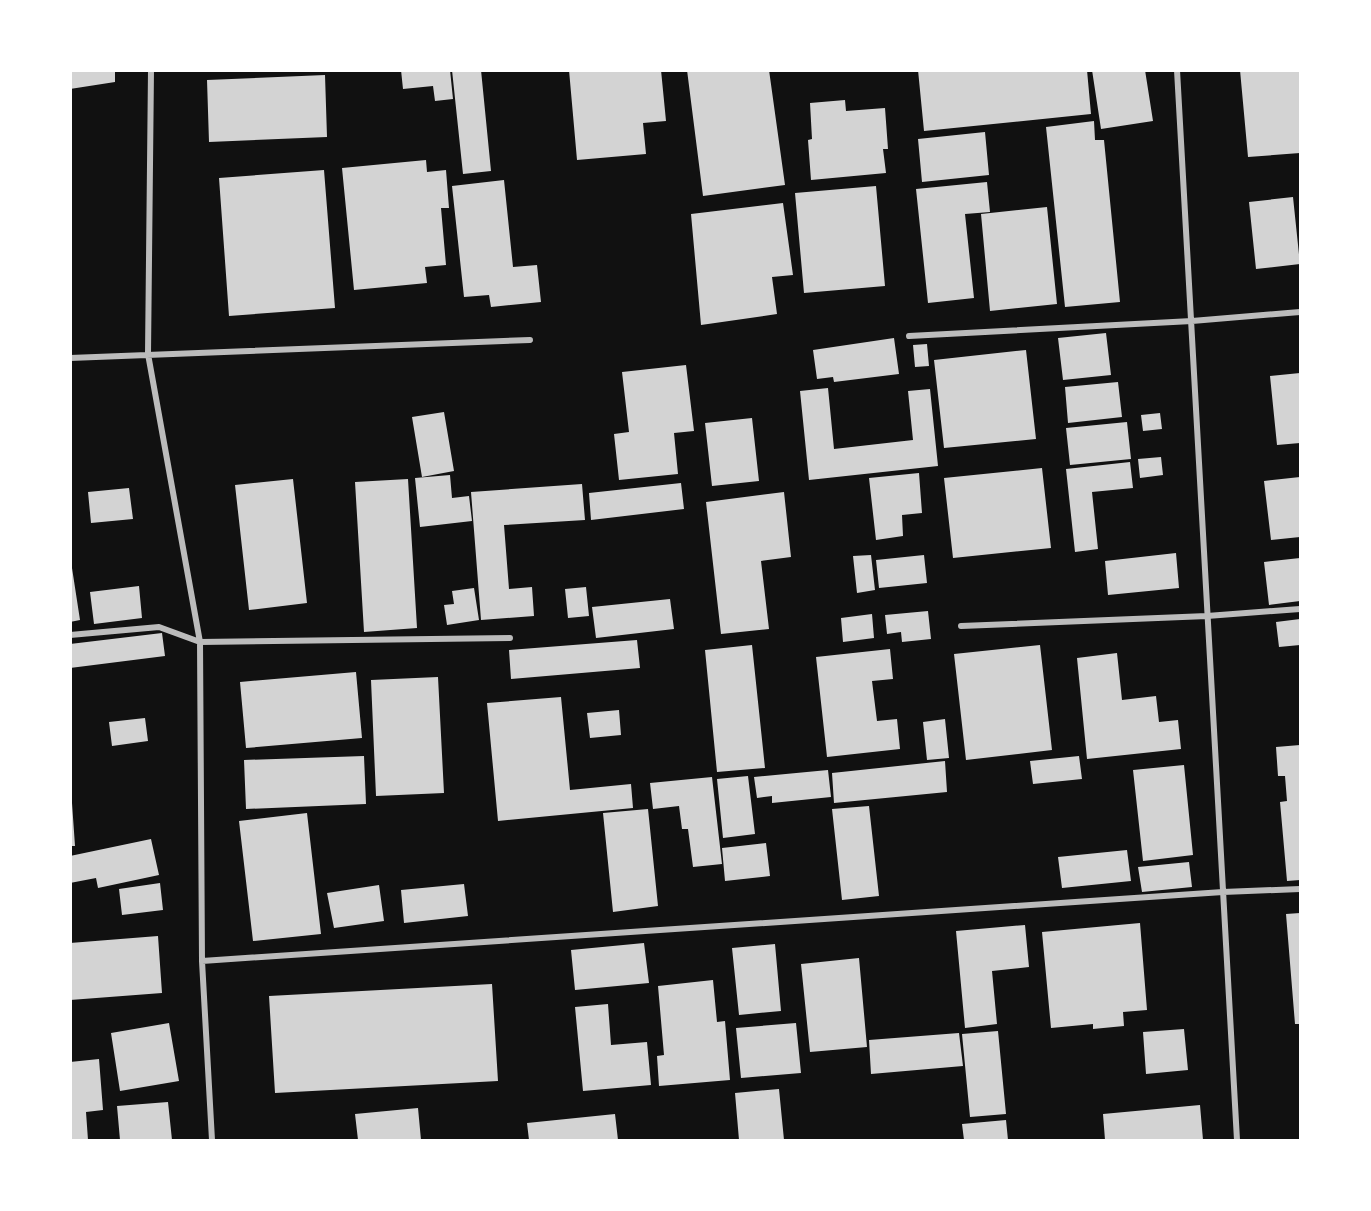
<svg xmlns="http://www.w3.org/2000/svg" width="1371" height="1211" viewBox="0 0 1371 1211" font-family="'Asap Condensed',sans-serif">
<rect width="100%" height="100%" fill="#111"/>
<path fill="#d3d3d3" d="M 70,70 L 115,70 L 115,82 L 70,89 Z
M 401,70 L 450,70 L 453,99 L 435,101 L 433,86 L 403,89 Z
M 452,70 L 481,70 L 491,171 L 463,174 Z
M 569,70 L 661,70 L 666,121 L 643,123 L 646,154 L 577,160 Z
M 687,70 L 769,70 L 785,185 L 703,196 Z
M 918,70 L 1087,70 L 1091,114 L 924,131 Z
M 1092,70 L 1145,70 L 1153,121 L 1101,129 Z
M 1240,70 L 1300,70 L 1300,153 L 1248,157 Z
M 325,75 L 327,137 L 209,142 L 207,80 Z
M 845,100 L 846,111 L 885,108 L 888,149 L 883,149 L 886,173 L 811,180 L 808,140 L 812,139 L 810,103 Z
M 1094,121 L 1095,140 L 1104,140 L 1120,302 L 1065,307 L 1046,127 Z
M 985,132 L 989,175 L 922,182 L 918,139 Z
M 426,160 L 427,172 L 446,170 L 449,208 L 441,208 L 446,265 L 425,267 L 427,283 L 354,290 L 342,168 Z
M 324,170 L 335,308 L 229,316 L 219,178 Z
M 504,180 L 513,267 L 537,265 L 541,302 L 491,307 L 489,295 L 464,297 L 452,186 Z
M 987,182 L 990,212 L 965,214 L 974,298 L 928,303 L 916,189 Z
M 876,186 L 885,286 L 804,293 L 795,193 Z
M 1293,197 L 1300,264 L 1256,269 L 1249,202 Z
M 783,203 L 793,275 L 772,277 L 777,314 L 701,325 L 691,214 Z
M 1047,207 L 1057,304 L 990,311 L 981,214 Z
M 1106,333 L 1111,375 L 1063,380 L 1058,338 Z
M 894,338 L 899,374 L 834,382 L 833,377 L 817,379 L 813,350 Z
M 927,344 L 929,366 L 915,367 L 913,345 Z
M 1026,350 L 1036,439 L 944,448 L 934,360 Z
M 686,365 L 694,431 L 674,433 L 678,474 L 619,480 L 614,434 L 629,432 L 622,372 Z
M 1300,373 L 1300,443 L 1277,445 L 1270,376 Z
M 1118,382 L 1122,417 L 1068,423 L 1065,387 Z
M 828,388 L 834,449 L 913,440 L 908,391 L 930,389 L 938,466 L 809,480 L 800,391 Z
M 444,412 L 454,471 L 422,477 L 412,417 Z
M 1160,413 L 1162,429 L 1143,431 L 1141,415 Z
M 752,418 L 759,481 L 712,486 L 705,423 Z
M 1127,422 L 1131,459 L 1070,465 L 1066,428 Z
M 1161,457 L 1163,475 L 1140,478 L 1138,459 Z
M 1130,462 L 1133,488 L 1092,492 L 1098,549 L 1075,552 L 1066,469 Z
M 1042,468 L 1051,548 L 953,558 L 944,478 Z
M 919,473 L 922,513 L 902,515 L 903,536 L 876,540 L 869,478 Z
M 450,475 L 452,498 L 469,496 L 472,521 L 420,527 L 415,478 Z
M 1300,477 L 1300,537 L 1271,540 L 1264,481 Z
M 293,479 L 307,603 L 249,610 L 235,485 Z
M 408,479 L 417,628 L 364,632 L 355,482 Z
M 681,483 L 684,509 L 591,520 L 589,493 Z
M 582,484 L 585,520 L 504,525 L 509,589 L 532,587 L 534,616 L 481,620 L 471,492 Z
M 129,488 L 133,519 L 91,523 L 88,492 Z
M 784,492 L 791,557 L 761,561 L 769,629 L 721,634 L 706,502 Z
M 1176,553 L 1179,588 L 1108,595 L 1105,561 Z
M 70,555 L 80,620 L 70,622 Z
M 871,555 L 875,590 L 857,593 L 853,556 Z
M 924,555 L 927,583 L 879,588 L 876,560 Z
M 1300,558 L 1300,601 L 1269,605 L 1264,562 Z
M 139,586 L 142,618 L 94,624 L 90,592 Z
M 586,587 L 589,616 L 568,618 L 565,589 Z
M 474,588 L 479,620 L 447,625 L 444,605 L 454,604 L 452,591 Z
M 670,599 L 674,629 L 596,638 L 592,607 Z
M 928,611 L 931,639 L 902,642 L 901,632 L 887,634 L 885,615 Z
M 872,614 L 874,638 L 843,642 L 841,618 Z
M 1300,619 L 1300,645 L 1279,647 L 1276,622 Z
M 162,633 L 165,656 L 70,668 L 70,644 Z
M 637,640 L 640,668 L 511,679 L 509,650 Z
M 752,645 L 765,768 L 717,772 L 705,650 Z
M 1040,645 L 1052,750 L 966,760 L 954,654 Z
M 890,649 L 893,679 L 872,681 L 877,721 L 897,719 L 900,749 L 827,757 L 816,657 Z
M 1117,653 L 1122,700 L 1156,696 L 1159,722 L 1178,720 L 1181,749 L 1087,759 L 1077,658 Z
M 356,672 L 362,738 L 246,748 L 240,682 Z
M 438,677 L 444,793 L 376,796 L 371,680 Z
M 561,697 L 570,790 L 631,784 L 633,808 L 498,821 L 487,703 Z
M 619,710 L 621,735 L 590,738 L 587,713 Z
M 145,718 L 148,741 L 112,746 L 109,722 Z
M 945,719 L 949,758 L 927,760 L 923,722 Z
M 1300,745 L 1300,880 L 1287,881 L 1280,802 L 1287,801 L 1285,776 L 1278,776 L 1276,747 Z
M 364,756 L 366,804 L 246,809 L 244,760 Z
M 1079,756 L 1082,779 L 1033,784 L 1030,761 Z
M 945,761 L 947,792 L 834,803 L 832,773 Z
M 1184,765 L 1193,855 L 1143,861 L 1133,770 Z
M 828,770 L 831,797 L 772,803 L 772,796 L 757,798 L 754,777 Z
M 748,776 L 755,834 L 723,838 L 717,779 Z
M 712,777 L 722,864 L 693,867 L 688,829 L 682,829 L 679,806 L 653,809 L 650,783 Z
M 72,803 L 75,846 L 70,846 L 70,804 Z
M 869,806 L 879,896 L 842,900 L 832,809 Z
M 648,809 L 658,906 L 613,912 L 603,813 Z
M 307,813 L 321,934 L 253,941 L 239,821 Z
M 151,839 L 159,875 L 98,888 L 96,878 L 70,883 L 70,856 Z
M 766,843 L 770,876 L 725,881 L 722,848 Z
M 1127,850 L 1131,881 L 1062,888 L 1058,857 Z
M 1189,862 L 1192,887 L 1142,892 L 1138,867 Z
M 160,883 L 163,910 L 122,915 L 119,889 Z
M 464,884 L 468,916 L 404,923 L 401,890 Z
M 379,885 L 384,921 L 334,928 L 327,893 Z
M 1300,913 L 1300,1024 L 1295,1024 L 1286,914 Z
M 1140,923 L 1147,1010 L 1123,1012 L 1124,1026 L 1093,1029 L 1093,1024 L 1051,1028 L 1042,932 Z
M 1025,925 L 1029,967 L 992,971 L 997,1024 L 965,1028 L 956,931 Z
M 158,936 L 162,993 L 70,1000 L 70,943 Z
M 644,943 L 649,983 L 575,990 L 571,950 Z
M 775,944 L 781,1011 L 739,1015 L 732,948 Z
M 859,958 L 867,1047 L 810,1052 L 801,964 Z
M 713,980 L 717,1022 L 725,1021 L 730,1080 L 659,1086 L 657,1056 L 664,1055 L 658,986 Z
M 492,984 L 498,1081 L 275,1093 L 269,996 Z
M 608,1004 L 611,1045 L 647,1042 L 651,1085 L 583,1091 L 575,1007 Z
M 169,1023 L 179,1081 L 120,1091 L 111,1033 Z
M 796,1023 L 801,1073 L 741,1078 L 736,1028 Z
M 1184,1029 L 1188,1070 L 1146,1074 L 1143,1032 Z
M 998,1031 L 1006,1114 L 970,1117 L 962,1034 Z
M 959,1033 L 963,1066 L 871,1074 L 869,1040 Z
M 99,1059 L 103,1110 L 86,1112 L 88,1140 L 70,1140 L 70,1062 Z
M 779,1089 L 784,1140 L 739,1140 L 735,1093 Z
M 168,1102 L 172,1140 L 120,1140 L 117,1106 Z
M 1200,1105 L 1203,1140 L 1105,1140 L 1103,1114 Z
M 418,1108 L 421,1140 L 358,1140 L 355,1114 Z
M 615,1114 L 618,1140 L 529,1140 L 527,1123 Z
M 1006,1120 L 1008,1140 L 964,1140 L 962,1124 Z"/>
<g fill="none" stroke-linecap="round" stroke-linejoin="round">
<path stroke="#bcbcbc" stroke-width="6" d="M 151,70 L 148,354 L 200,642 L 202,961 L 212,1140
M 1177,70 L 1237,1140
M 909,336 L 1192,321 L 1300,312
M 70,358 L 530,340
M 961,626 L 1207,616 L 1300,609
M 70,635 L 159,627 L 200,642 L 510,638
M 202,961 L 1223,892 L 1300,889"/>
</g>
<rect width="1371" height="1211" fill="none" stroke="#ffffff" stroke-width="144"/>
</svg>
